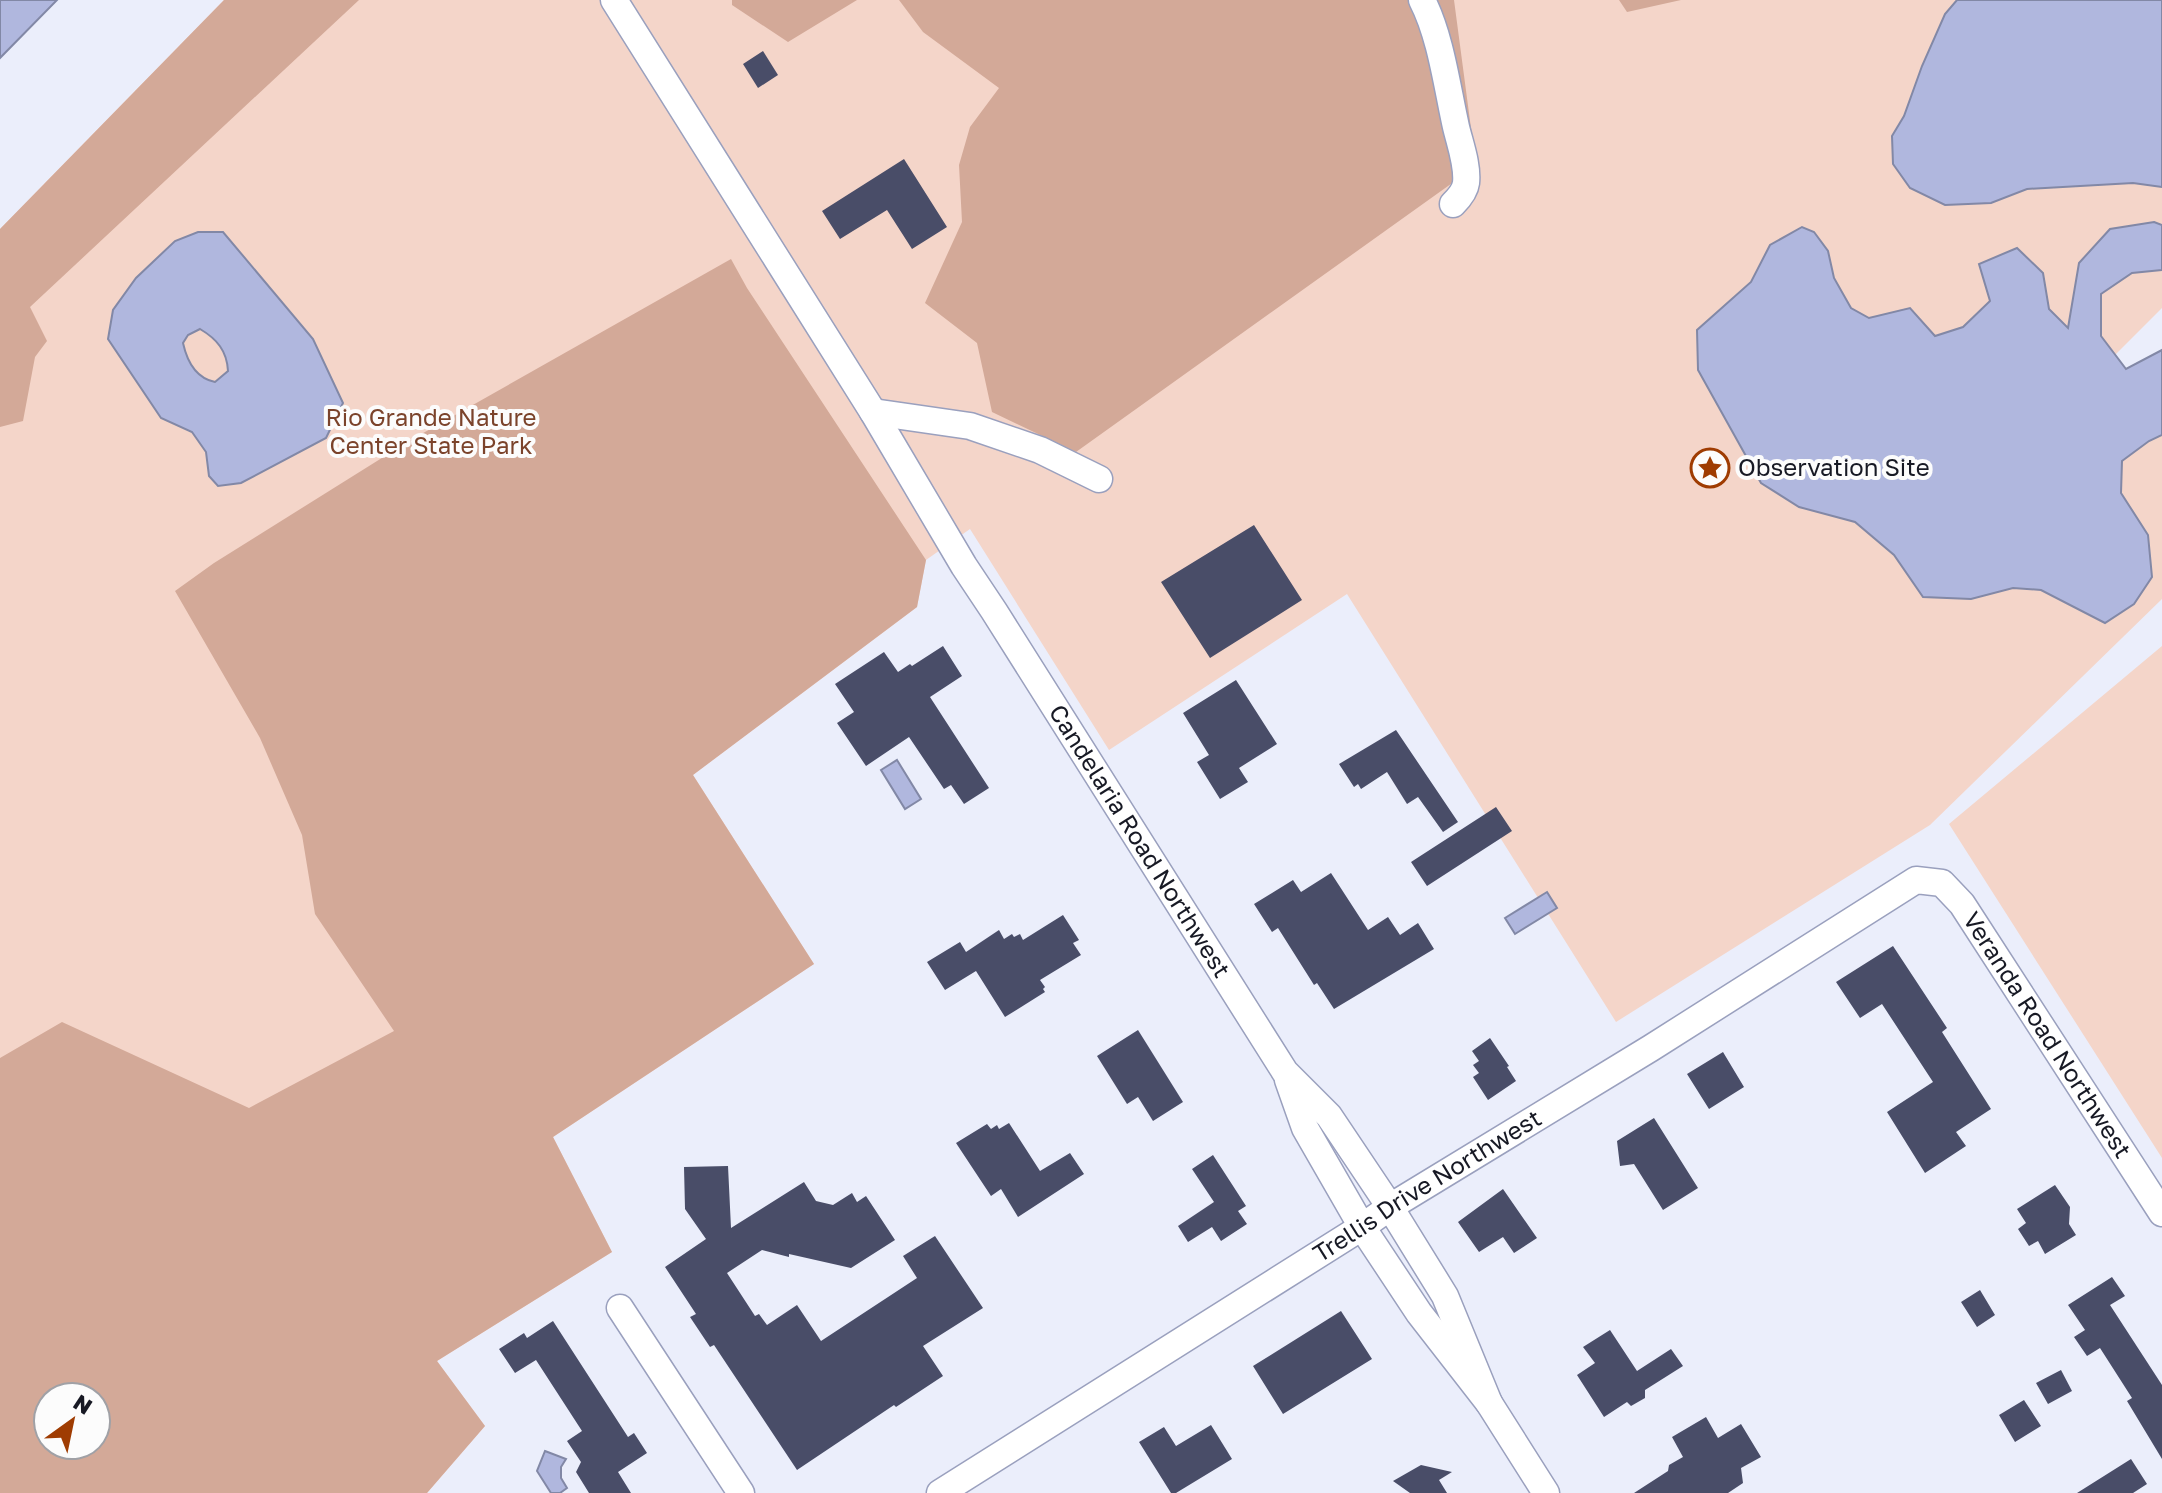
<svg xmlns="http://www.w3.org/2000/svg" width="2162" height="1493" viewBox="0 0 2162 1493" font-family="'Golos Text',sans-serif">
<rect width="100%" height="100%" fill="#ebeefb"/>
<path fill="#f4d5c9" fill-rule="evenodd" d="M 224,0 L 2162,0 L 2162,308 L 2094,376 L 2162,371 L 2162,599 L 1930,825 L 1616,1022 L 1347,594 L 1109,750 L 970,529 L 926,560 L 917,607 L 693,775 L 814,964 L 553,1137 L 612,1252 L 437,1361 L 485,1426 L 427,1493 L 0,1493 L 0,229 ZM 48,1397 L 96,1397 L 96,1445 L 48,1445 Z
M 2162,646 L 2162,1158 L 1949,824 Z"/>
<path fill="#d3a998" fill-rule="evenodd" d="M 224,0 L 359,0 L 30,307 L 47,341 L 35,357 L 23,421 L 0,427 L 0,229 Z
M 732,0 L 857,0 L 788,42 L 732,5 Z
M 899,0 L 1454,0 L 1476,166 L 1076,452 L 992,412 L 977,343 L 925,303 L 962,222 L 959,165 L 970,127 L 999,88 L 923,32 Z
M 1619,0 L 1681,0 L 1627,12 Z
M 731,259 L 747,288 L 926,560 L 917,607 L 693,775 L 814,964 L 553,1137 L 612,1252 L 437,1361 L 485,1426 L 427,1493 L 0,1493 L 0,1058 L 62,1022 L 249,1108 L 394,1031 L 315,914 L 302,835 L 260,738 L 175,591 L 214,563 L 409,441 ZM 48,1397 L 96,1397 L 96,1445 L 48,1445 Z"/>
<path fill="#b0b7de" stroke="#8288a6" stroke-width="2" fill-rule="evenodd" d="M 0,0 L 57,0 L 0,58 Z
M 1957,0 L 2162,0 L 2162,187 L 2133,183 L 2027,189 L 1991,203 L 1945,205 L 1910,188 L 1893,164 L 1892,136 L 1904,116 L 1922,66 L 1945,14 Z
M 2154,222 L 2162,225 L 2162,270 L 2132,273 L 2101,294 L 2101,336 L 2126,369 L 2162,350 L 2162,435 L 2149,441 L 2122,461 L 2121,493 L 2148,535 L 2152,577 L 2134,604 L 2105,623 L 2041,590 L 2013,588 L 1971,599 L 1923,597 L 1894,555 L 1855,522 L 1799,507 L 1761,483 L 1698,370 L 1697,330 L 1751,282 L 1770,245 L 1802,227 L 1814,232 L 1828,251 L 1834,278 L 1851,308 L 1869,318 L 1910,308 L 1935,336 L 1963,327 L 1990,301 L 1979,264 L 2017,248 L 2043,273 L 2049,309 L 2068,328 L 2079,263 L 2110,229 Z
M 198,232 L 223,232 L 313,339 L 343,403 L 326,438 L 241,483 L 218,486 L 209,476 L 206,452 L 192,432 L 161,418 L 108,339 L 113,310 L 136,278 L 175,241 ZM 200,329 C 217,339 227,351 228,371 L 215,382 C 195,378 187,361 183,343 L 188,335 Z
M 897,760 L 921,799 L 905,809 L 881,770 Z
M 1547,892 L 1557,908 L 1515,934 L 1505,918 Z
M 545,1451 L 566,1459 L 561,1467 L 561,1478 L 567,1488 L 560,1493 L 551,1493 L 537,1471 Z"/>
<path fill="#494d68" d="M 763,51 L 778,75 L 758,88 L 743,64 Z
M 904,159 L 947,227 L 912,249 L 887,210 L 840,239 L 822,211 Z
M 1254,525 L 1302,600 L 1210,658 L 1161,582 Z
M 943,646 L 962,676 L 930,697 L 989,788 L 964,804 L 951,785 L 944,789 L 909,737 L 866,766 L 837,723 L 854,712 L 835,684 L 884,652 L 898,672 L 910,664 L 912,666 Z
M 1236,680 L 1277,744 L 1239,768 L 1248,782 L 1220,799 L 1197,762 L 1209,755 L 1183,713 Z
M 1396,730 L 1458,822 L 1443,832 L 1418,797 L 1407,804 L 1387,772 L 1361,789 L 1358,784 L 1354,787 L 1339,764 Z
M 1496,807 L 1512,831 L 1427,886 L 1411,862 Z
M 1331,873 L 1368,930 L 1388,917 L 1400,935 L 1418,923 L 1434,949 L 1334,1009 L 1317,983 L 1314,985 L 1278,928 L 1272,932 L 1254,904 L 1293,880 L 1301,892 Z
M 1063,915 L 1079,940 L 1073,943 L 1081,955 L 1040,980 L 1045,987 L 1043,989 L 1045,992 L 1005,1017 L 976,971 L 945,990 L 927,962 L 960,942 L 966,952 L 999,930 L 1004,939 L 1012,934 L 1014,937 L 1020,934 L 1023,940 Z
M 1893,946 L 1947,1028 L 1942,1032 L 1991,1109 L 1956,1132 L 1966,1146 L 1925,1173 L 1887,1112 L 1933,1082 L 1882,1004 L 1860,1018 L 1836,982 Z
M 1138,1030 L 1183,1102 L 1153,1121 L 1138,1097 L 1127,1104 L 1097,1056 Z
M 1490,1038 L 1509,1066 L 1507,1067 L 1516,1081 L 1488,1100 L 1473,1077 L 1479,1073 L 1473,1065 L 1479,1061 L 1472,1051 Z
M 1723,1052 L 1744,1087 L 1709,1109 L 1687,1074 Z
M 1654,1118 L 1698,1188 L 1663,1210 L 1634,1164 L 1620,1166 L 1617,1141 Z
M 1009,1123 L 1040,1171 L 1070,1153 L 1084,1174 L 1018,1217 L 1001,1189 L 991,1196 L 956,1143 L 987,1124 L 991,1129 L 997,1125 L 999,1129 Z
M 1213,1155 L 1246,1206 L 1238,1211 L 1247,1224 L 1221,1241 L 1212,1227 L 1188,1242 L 1178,1226 L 1214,1202 L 1192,1169 Z
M 728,1166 L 731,1228 L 804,1182 L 816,1201 L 833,1205 L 852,1193 L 857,1202 L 866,1196 L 895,1240 L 851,1268 L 789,1254 L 789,1257 L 762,1250 L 727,1273 L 755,1316 L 759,1314 L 767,1325 L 797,1305 L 821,1341 L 917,1278 L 903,1256 L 935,1236 L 983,1308 L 923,1346 L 943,1376 L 896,1407 L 894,1405 L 797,1470 L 714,1345 L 710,1347 L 690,1317 L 696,1314 L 665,1267 L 706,1239 L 685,1209 L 684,1167 Z
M 2055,1185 L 2070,1207 L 2069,1224 L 2076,1235 L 2045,1254 L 2038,1241 L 2029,1246 L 2018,1229 L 2026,1223 L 2017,1209 Z
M 1503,1189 L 1537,1238 L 1514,1253 L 1503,1237 L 1479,1252 L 1458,1222 Z
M 2112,1277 L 2125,1296 L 2110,1305 L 2162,1385 L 2162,1459 L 2127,1401 L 2132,1398 L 2100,1348 L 2087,1356 L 2074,1337 L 2085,1330 L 2068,1305 Z
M 1980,1290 L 1995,1315 L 1977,1327 L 1961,1302 Z
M 1341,1311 L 1372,1359 L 1283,1414 L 1253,1366 Z
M 553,1321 L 628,1437 L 634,1433 L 647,1453 L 618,1472 L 631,1493 L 589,1493 L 576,1472 L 581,1462 L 567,1441 L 582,1431 L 536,1360 L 515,1373 L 499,1349 L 524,1333 L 527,1338 Z
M 1610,1330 L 1637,1371 L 1671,1349 L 1683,1366 L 1645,1390 L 1645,1398 L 1631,1406 L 1627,1402 L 1604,1417 L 1577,1375 L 1595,1363 L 1583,1347 Z
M 2061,1370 L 2072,1391 L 2048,1404 L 2036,1383 Z
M 2024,1400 L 2041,1426 L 2015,1442 L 1999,1415 Z
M 1706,1417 L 1718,1438 L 1741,1424 L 1761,1457 L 1741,1468 L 1743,1483 L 1728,1493 L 1634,1493 L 1668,1471 L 1669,1465 L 1683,1457 L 1672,1437 Z
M 1211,1425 L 1232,1459 L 1176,1493 L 1171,1493 L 1139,1442 L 1164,1427 L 1176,1446 Z
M 2131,1459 L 2147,1484 L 2133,1493 L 2077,1493 Z
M 1421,1465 L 1452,1472 L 1439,1480 L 1447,1493 L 1410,1493 L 1393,1481 Z"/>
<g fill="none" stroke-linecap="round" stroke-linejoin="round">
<g stroke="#9aa0be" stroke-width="29">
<g id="minor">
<path id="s1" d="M 614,0 L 873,412 L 964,566 L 994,611 L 1285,1072 L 1329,1116 L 1390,1207 L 1445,1296 L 1489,1403"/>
<path d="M 1422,0 C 1441,37 1447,87 1456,127 C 1460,144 1468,165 1466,183 C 1465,191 1459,198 1453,204"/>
<path d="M 873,412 L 970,426 L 1040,450 L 1099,479"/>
<path d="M 1288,1080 L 1305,1128 L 1362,1227 L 1419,1313 L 1489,1403 L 1546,1493"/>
<path d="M 620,1308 L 741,1493"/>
<path id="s2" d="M 940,1493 L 1362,1227 L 1390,1207 L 1651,1048 L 1916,880 L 1942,883 L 1962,904 L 2162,1213"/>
</g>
</g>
<use href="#minor" stroke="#fff" stroke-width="26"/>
</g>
<defs>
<g id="sight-ring" transform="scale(2)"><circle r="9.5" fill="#fcfcfc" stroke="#9f3c02" stroke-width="1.5"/><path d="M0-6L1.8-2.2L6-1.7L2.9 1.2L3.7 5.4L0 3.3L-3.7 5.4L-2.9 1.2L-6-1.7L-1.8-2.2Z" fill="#9f3c02"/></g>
</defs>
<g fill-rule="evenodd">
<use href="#sight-ring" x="1710" y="468"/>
</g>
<g text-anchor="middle" stroke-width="8" stroke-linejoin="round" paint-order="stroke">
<g font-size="24" fill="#7b432b" stroke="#fcfcfc">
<text x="431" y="426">Rio Grande Nature<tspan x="431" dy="28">Center State Park</tspan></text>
</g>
<g font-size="24" fill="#171924" stroke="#fcfcfc" text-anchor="start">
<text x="1738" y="476">Observation Site</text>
</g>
<g font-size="24" fill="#171924" stroke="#fcfcfc">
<text dy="8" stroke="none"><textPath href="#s1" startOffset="992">Candelaria Road Northwest</textPath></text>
<text dy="8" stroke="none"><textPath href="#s2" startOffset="1364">Veranda Road Northwest</textPath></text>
<text dy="8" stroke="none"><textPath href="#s2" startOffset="576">Trellis Drive Northwest</textPath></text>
</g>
</g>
<g transform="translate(72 1421) rotate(33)"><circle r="38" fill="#fcfcfc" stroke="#a0a1a6" stroke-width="2"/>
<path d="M0-6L14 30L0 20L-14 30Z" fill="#9f3c02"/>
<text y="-12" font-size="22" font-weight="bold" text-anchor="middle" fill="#171924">N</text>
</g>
</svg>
